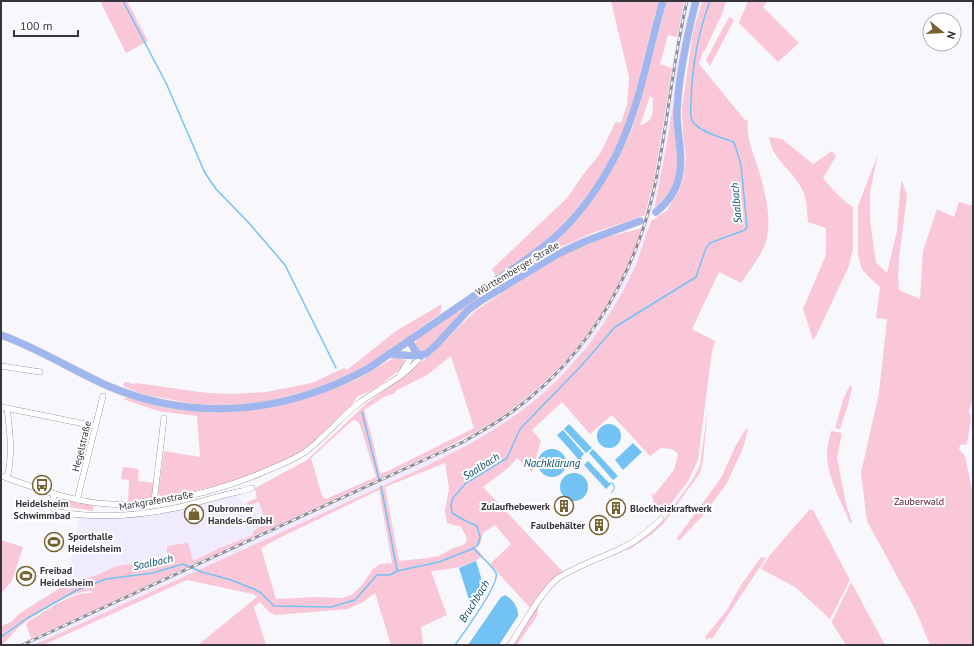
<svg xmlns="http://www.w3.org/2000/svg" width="974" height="646" viewBox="0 0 974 646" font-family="'PT Sans',sans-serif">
<rect width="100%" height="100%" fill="#f8f7fc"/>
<path fill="#f0ebfe" d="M 684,1 L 692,1 L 685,31 L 660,181 L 646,236 L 636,265 L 622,293 L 604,323 L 587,347 L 566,371 L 545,392 L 520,412 L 493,430 L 466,446 L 422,468 L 34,645 L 17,645 L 462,440 L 540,387 L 561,366 L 581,342 L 601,314 L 615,290 L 629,262 L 640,234 L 654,180 L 678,29 Z
M 237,495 L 240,497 L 242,503 L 247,502 L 248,505 L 259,501 L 266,523 L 259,527 L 253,535 L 220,548 L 193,561 L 168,546 L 168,559 L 116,566 L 97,575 L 68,585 L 79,518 L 101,519 L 133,518 L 179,509 Z"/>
<path fill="#f9c7d7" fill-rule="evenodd" d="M 100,1 L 127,1 L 148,41 L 126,53 Z
M 611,1 L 660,1 L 655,14 L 632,106 L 616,151 L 586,197 L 565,223 L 540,247 L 496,277 L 492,269 L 567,198 L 585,172 L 600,154 L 615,123 L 618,122 L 621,123 L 627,105 L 629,77 Z
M 667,1 L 684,1 L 677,37 L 668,35 L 660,64 L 672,68 L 654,180 L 645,215 L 590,234 L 561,247 L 561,248 L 502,284 L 473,303 L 430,347 L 425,351 L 419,351 L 415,346 L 417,339 L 501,282 L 547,247 L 618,160 L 631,132 L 640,105 ZM 650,96 L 653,98 C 652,111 656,121 640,125 Z
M 692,1 L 694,1 L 680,69 L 678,168 L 673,184 L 669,192 L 654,210 L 666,148 L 685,31 Z
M 702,1 L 726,1 L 722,14 L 704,52 L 703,52 L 699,64 L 745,120 L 748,121 C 746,137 753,153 758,168 C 765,190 774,225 764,247 C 758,260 749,271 741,283 L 719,272 L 692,329 L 715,341 L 712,351 L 698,460 L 688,481 L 663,514 L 660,514 L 652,505 L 654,503 L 651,492 L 654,495 L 674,470 L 678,454 L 672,449 L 661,448 L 650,456 L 612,415 L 590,434 L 562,402 L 532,430 L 541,441 L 532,472 L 517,458 L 508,468 L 483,487 L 563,572 L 531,609 L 490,564 L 511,544 L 495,525 L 483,533 L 481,542 L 476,548 L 483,556 C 466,568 451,569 431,571 L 447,615 L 421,627 L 423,645 L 391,645 L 375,593 L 363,602 L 348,609 L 276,615 L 269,612 L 260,602 L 254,607 L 266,645 L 198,645 L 257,597 L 253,594 L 187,580 L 43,645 L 34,645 L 422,468 L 466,446 L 493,430 L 520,412 L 545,392 L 566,371 L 587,347 L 604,323 L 622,293 L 636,265 L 651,221 L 667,210 L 679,191 L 683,180 L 686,159 L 683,133 L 682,107 L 693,32 ZM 445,463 L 449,488 L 445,511 L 447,523 L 461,527 L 466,536 L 467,541 L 463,545 L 453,548 L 439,556 L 428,558 L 399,561 L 385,487 ZM 379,490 L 392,563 L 380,564 L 373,569 L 362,585 L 352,595 L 342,598 L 317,597 L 276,599 L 261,548 L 279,538 Z
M 748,1 L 768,1 L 763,7 L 799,43 L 778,62 L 739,23 Z
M 729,17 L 734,20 L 710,66 L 706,60 Z
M 769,137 L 782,139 L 813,164 L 832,151 L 836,156 L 823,178 C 832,189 841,199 853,207 L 853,249 L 849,266 L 815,338 L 813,340 L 803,309 L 826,255 L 826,228 L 808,222 C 807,210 807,199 802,189 C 792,169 773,161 769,137 Z
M 878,154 L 870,192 L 870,221 L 876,263 L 887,273 L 897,231 L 900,191 L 902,180 L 907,196 L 899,258 L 898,277 L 899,290 L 920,299 L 923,251 L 937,209 L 954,217 L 959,202 L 973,206 L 973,400 L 972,401 L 969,411 L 971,418 L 967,444 L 960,445 L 959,449 L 965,456 L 972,489 L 973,490 L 973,645 L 930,645 L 916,611 L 867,521 L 861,473 L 879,393 L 887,319 L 876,318 L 880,287 L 870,278 L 862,269 L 858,255 L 858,206 Z
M 642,228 C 621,298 574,362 516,406 C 491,425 463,439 434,453 L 68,622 L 16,645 L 31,638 L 26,624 L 29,621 C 46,611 71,592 91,593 L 92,591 C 72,590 34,614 18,628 C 12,633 8,641 1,645 L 1,626 L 11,622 L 20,613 L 65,585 L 97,575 L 116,566 L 167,559 L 167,546 L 188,543 L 193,561 L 220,548 L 253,535 L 253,531 L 266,523 L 259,502 L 248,505 L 247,502 L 257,498 L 255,488 L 307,460 L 367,403 L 428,357 L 476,310 L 501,294 L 499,292 L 539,268 L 587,242 ZM 451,356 L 474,428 L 388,471 L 380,474 L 372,437 L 364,410 L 384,397 L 395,393 L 397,390 L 427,375 ZM 353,420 L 357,421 L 360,425 L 376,477 L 326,499 L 322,496 L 311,458 Z
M 442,304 L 440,314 L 364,367 L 323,387 L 264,402 L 225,405 L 194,404 L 146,395 L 132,390 L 125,387 L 123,385 L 125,382 L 134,384 L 136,383 L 207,393 L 232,394 L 266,392 L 312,383 L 344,368 L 347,370 L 396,331 Z
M 395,357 L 403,358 L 405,363 L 401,369 L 373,390 L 358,396 L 350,407 L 331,424 L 309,446 L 297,454 L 280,463 L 233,482 L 170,497 L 162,497 L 158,494 L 164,451 L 200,457 L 197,416 L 158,411 L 123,399 L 130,397 L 197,411 L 302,400 L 356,380 Z
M 850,385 L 852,387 L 848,405 L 840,429 L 835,428 L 843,400 Z
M 708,408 L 703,460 L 700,473 L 663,524 L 651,535 L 627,551 L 627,547 L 649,533 L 666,517 L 693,479 L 700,465 Z
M 746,429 L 748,430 L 743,448 L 727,483 L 706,512 L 679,541 L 677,538 L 721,478 L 736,445 Z
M 831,431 L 842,433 L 837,458 L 846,504 L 852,522 L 850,523 C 842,503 826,475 827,453 C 827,446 830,438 831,431 Z
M 123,467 L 139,469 L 138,481 L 155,483 L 153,499 L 128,502 L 129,480 L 121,479 Z
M 61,499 L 93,505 L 93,511 L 57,505 L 56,503 L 58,500 Z
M 810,509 L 813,510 L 850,580 L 830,619 L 795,587 L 761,569 L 770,555 Z
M 1,540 L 23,547 L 12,581 L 1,593 Z
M 761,557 L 766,558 L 712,639 L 709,637 L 707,640 L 705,637 L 727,610 L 741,585 Z
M 851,582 L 885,645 L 846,645 L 832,623 L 832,621 Z
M 539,603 L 537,616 L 517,645 L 513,645 Z"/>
<path fill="#72c2f4" d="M 569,424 L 592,448 L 586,453 L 564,429 Z
M597 436a12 12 0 1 1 24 0a12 12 0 1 1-24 0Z
M 563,430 L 584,454 L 581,457 L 582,459 L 580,461 L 557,435 Z
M 633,443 L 642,452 L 623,470 L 615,460 Z
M 593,449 L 618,476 L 613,480 L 589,453 Z
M538 463a14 14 0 1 1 28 0a14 14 0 1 1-28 0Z
M 588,461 L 609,483 L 612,482 C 617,487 615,490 610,494 L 614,488 L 612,483 L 606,489 L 584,465 Z
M560 487a14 14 0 1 1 28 0a14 14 0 1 1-28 0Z
M 476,561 L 483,584 L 470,603 L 459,568 Z
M 20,567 L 36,572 L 32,584 L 16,580 Z
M 505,595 C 512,598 519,608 518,616 L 499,645 L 468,645 L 501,597 Z"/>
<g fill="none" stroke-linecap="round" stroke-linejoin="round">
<path stroke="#72c2f4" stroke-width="1.5" d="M 123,1 L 166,83 L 205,173 L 216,189 L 249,223 L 285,265 L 336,368
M 362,412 L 379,479
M 381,486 L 397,570
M 1,637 L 26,619 L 77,590 L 106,579 L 153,573 L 183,564 L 202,572 L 231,580 L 254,589 L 261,593 L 274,606 L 331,607 L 355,600 L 377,575 L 390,575 L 397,571 L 439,562 L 472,549 L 478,545 L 480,537 L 477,526 L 464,520 L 452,513 L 451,505 L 453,498 L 466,483 L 507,458 L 520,429 L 581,366 L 615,327 L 696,277 L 706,248 L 710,243 L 745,230 L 747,227 L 741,165 L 734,142 C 723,138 700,132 693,122 C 689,116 691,108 691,101 C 692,67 698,33 710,1
M 455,645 C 463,634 500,583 496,573 C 494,568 478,553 473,548"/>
<g stroke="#706a80" stroke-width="6">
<path id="minor" d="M 1,366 L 40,372
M 401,373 L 412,356
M 1,407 L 95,426
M 1,476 C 36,488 72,502 109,504 C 160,508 229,488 275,467 C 285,463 296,458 305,452 C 324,438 340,418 359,403 C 379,388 406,377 421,356
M 7,478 C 13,455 10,431 7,408
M 54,494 L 52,506 L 55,510 L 58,512 C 100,519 139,516 180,507 C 201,502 221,495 242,491 L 252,488
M 77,500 L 103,396
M 154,502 L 164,418
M 510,645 C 522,627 542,590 558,578 C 578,565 601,558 622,548 C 637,541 649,531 661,519"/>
</g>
<g stroke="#d3d2d5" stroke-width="8">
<path id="major" d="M 656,212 C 667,203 676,191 679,177 C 684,155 676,132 677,110 C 679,73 687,36 696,1
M 1,335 C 38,348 72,370 108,386 C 195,423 288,413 369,368 C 404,344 439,320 474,296 C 500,277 528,260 553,239 C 579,216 600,186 616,155 C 640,107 648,52 663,1
M 409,340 L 416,352 L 421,356
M 389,354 L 414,356 L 426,354 L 437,344 L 469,309 L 482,300 L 558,254 L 586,241 L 640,221"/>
</g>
<use href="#minor" stroke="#fff" stroke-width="5.5"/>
<use href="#major" stroke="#a1b5ee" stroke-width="7"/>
<g stroke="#929097" stroke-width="3">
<path id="rail" d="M 22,645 L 463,442 C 482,431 500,421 517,408 C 591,352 638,270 656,180 C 668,121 673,60 687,1"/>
</g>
<use href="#rail" stroke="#fff" stroke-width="1.5" stroke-dasharray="4.5" stroke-linecap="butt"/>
</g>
<defs>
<g id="bus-ring" transform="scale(1)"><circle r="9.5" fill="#fff" stroke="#766231" stroke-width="1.5"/><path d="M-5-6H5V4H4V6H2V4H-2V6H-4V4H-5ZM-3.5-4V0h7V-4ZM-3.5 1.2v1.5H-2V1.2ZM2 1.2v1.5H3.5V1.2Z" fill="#766231"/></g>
<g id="building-ring" transform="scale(1)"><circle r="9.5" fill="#fff" stroke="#766231" stroke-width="1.5"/><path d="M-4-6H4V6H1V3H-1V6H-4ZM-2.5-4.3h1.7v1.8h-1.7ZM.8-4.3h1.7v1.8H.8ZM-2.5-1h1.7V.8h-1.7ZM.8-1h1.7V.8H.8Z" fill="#766231"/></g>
<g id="shop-ring" transform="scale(1)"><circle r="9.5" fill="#fff" stroke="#766231" stroke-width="1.5"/><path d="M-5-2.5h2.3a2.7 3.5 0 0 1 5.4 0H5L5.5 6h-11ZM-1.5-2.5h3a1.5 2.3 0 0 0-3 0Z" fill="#766231"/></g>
<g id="stadium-ring" transform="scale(1)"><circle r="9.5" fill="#fff" stroke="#766231" stroke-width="1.5"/><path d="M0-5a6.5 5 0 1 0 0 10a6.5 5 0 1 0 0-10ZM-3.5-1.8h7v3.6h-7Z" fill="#766231"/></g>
</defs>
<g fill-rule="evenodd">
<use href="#bus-ring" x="42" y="485"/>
<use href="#building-ring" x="564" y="506"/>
<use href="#building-ring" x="616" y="508"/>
<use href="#shop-ring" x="194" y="514"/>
<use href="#building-ring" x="599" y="525"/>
<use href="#stadium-ring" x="54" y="542"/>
<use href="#stadium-ring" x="26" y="576"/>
</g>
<g text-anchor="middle" stroke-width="4" stroke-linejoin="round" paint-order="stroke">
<g font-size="10" fill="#37343e" stroke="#fff">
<text transform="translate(517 268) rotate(-31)" y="4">Württemberger Straße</text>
<text transform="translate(81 446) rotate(-76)" y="4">Hegelstraße</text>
<text transform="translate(156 500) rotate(-10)" y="4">Markgrafenstraße</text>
</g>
<g font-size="10" fill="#5a1032" stroke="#fff">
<text x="919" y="505">Zauberwald</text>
</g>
<g font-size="10" font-weight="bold" fill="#37343e" stroke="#fff" text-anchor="start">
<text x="42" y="507" text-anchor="middle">Heidelsheim<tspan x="42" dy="12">Schwimmbad</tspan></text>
<text x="550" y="510" text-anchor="end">Zulaufhebewerk</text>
<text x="208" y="512">Dubronner<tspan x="208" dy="12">Handels-GmbH</tspan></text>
<text x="630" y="512">Blockheizkraftwerk</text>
<text x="585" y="529" text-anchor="end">Faulbehälter</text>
<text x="68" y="540">Sporthalle<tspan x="68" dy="12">Heidelsheim</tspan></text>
<text x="40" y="574">Freibad<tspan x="40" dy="12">Heidelsheim</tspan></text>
</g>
<g font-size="11" font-style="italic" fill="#06496a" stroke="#fff">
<text transform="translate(736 203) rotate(-95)" y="4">Saalbach</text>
<text x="552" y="467">Nachklärung</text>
<text transform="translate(481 466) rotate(-32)" y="4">Saalbach</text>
<text transform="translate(153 562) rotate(-12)" y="4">Saalbach</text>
<text transform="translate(474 601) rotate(-58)" y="4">Bruchbach</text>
</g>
</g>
<rect width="974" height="646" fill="none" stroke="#37343e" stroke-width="4"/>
<g transform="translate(942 32) rotate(108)"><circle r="19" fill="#ffffff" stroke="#afaeb2"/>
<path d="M0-3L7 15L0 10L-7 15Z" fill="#766231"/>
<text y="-6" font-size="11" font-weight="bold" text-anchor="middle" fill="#37343e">N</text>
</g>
<path d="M14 30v6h64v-6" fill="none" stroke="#37343e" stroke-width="2"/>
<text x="20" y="30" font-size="12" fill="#37343e" stroke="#ffffff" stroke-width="3" paint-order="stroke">100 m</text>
</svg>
